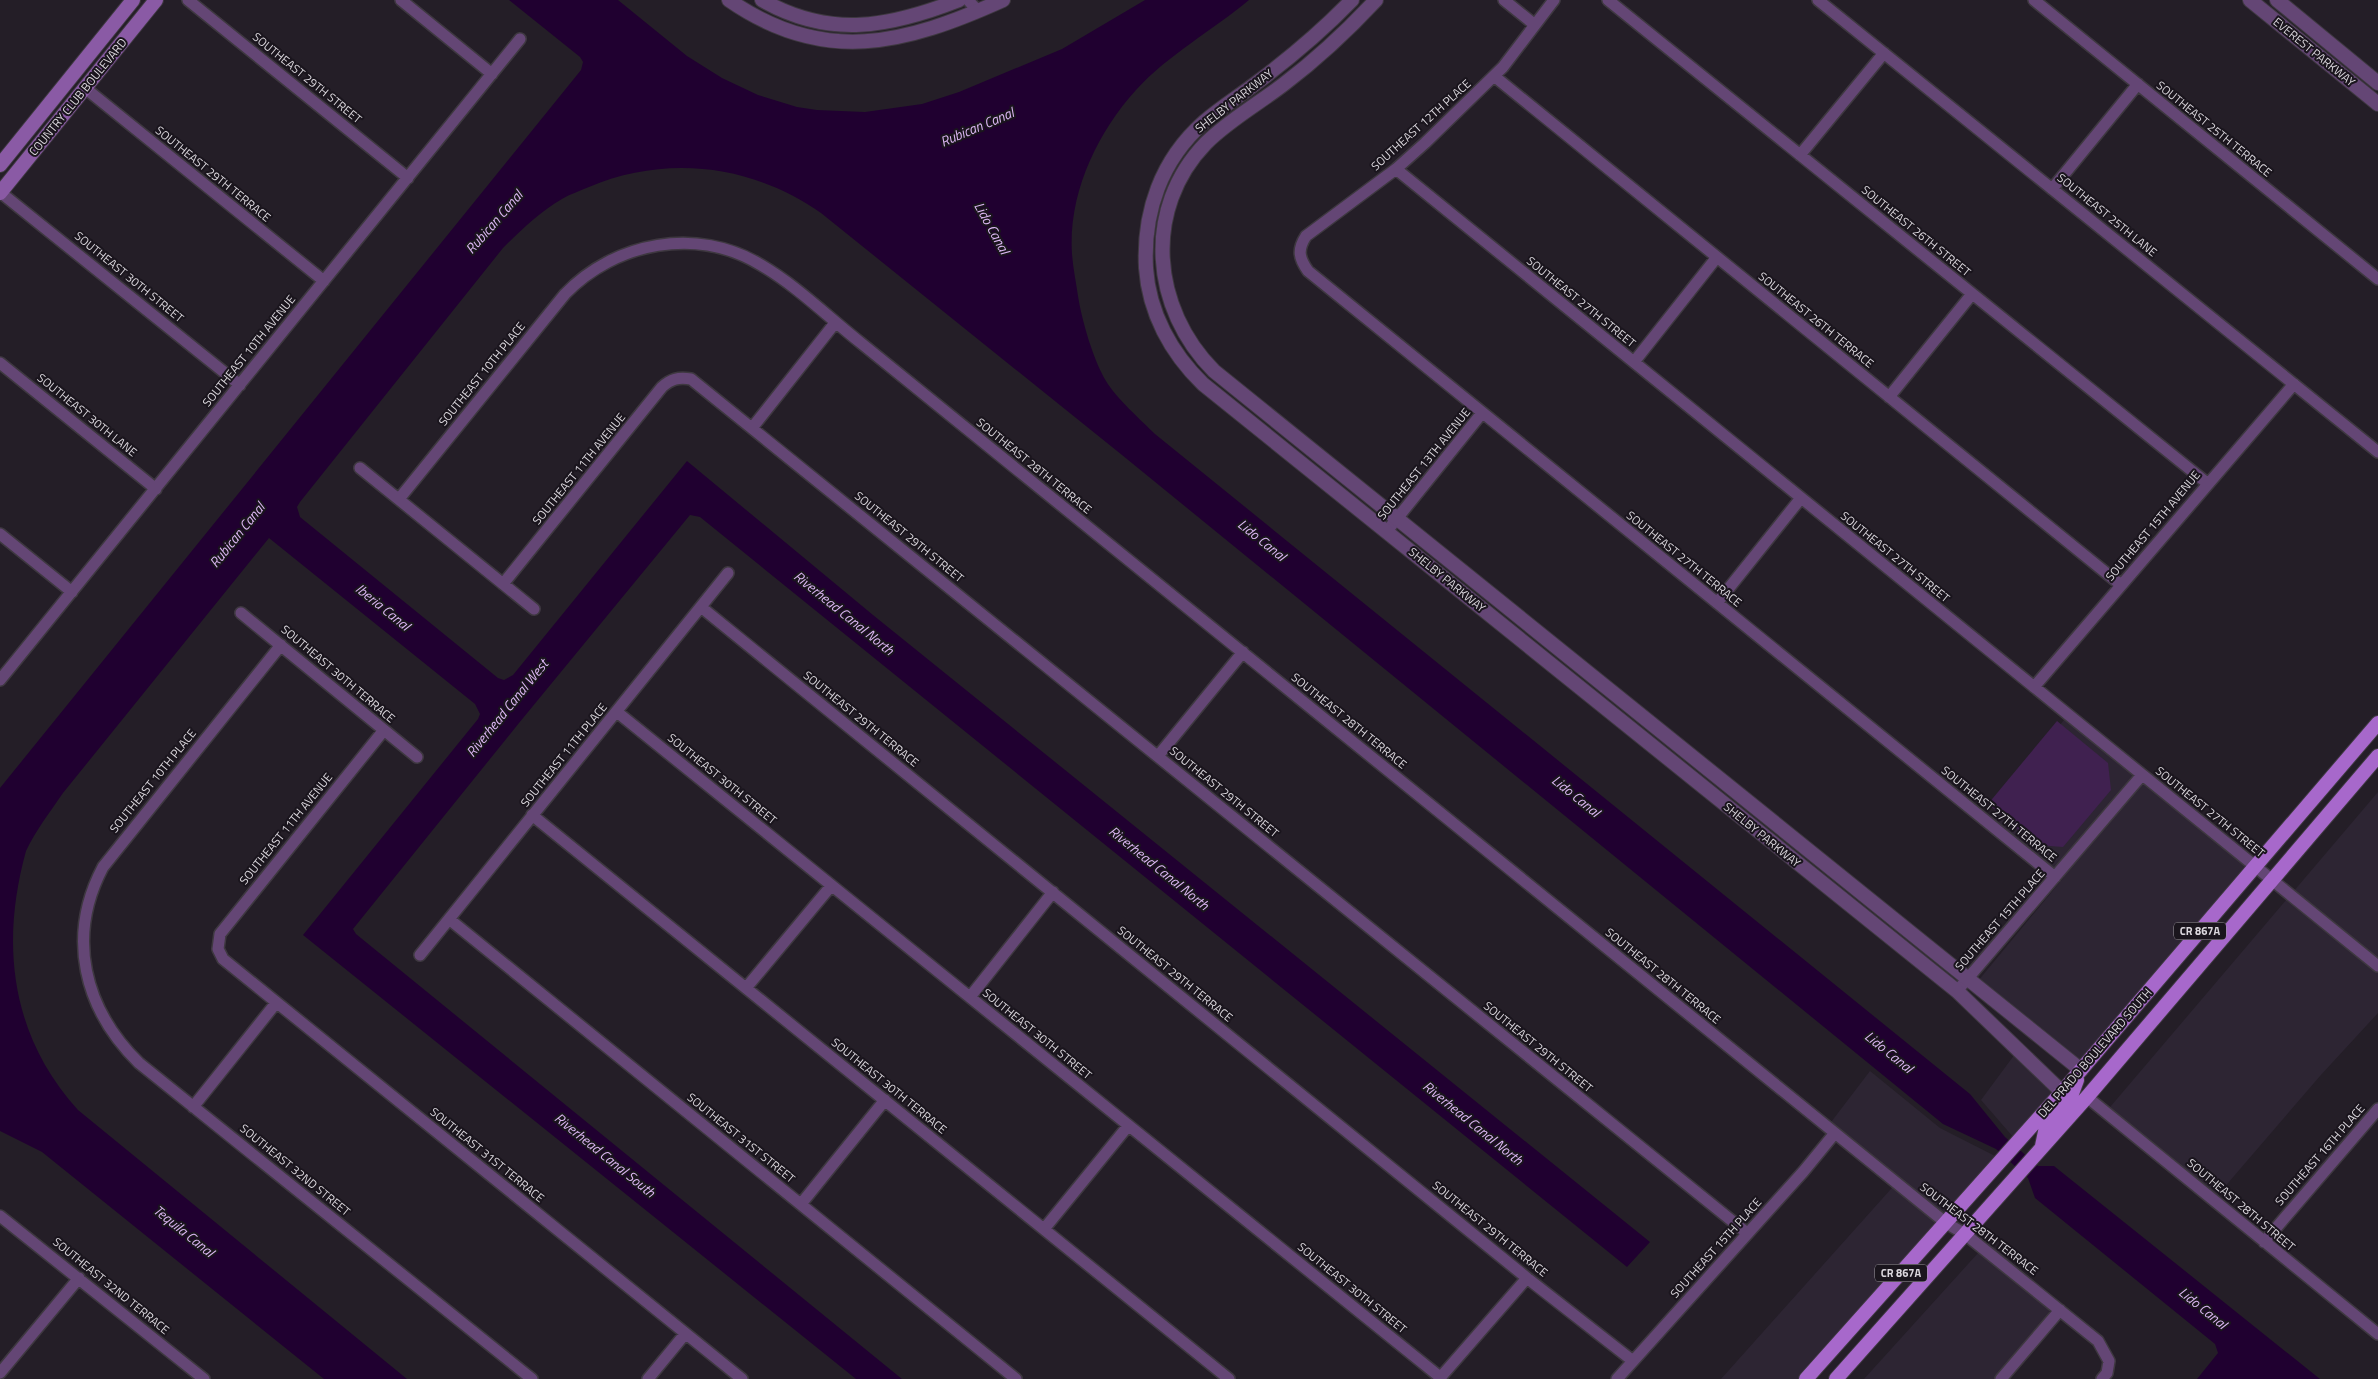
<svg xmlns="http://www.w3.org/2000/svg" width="2378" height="1379" viewBox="0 0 2378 1379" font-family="'Titillium Web',sans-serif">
<rect width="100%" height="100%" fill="#241e27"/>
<path fill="#2d2533" d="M 2070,712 L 2252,861 L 2080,1062 L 1978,981 L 2064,877 L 1990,816 Z
M 2378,792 L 2378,1013 L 2320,1076 L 2216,1197 L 2105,1113 Z
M 2015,1054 L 2054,1092 L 2014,1138 L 1981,1100 Z
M 1870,1071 L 1940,1128 L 1997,1157 L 1799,1379 L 1721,1379 L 1899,1180 L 1825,1130 Z
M 1988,1242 L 2067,1309 L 2009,1379 L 1864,1379 Z"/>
<path fill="#402150" d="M 2057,721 L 2108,763 L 2111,790 L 2063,847 L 2037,845 L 1988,804 Z"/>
<path fill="#200030" d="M 509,0 L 618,0 L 687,56 L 722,78 L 758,95 L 797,107 L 817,110 L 865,112 L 922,104 L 959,92 L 1062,49 L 1145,0 L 1249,0 C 1212,31 1169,54 1136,90 C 1097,133 1068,194 1072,254 C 1073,268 1076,282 1078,296 C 1082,321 1093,359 1106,381 C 1116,398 1141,420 1155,434 L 1970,1094 L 2005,1137 L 2038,1166 L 2054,1166 L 2320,1379 L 2197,1379 L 2218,1353 L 2215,1344 L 2035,1198 L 2028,1178 L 1996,1149 L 1943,1124 L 1122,455 L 821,213 C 753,165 667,154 589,187 C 580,191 570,194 562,199 C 540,212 521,230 503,248 L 300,502 L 297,507 L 300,517 L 498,678 L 504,680 L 513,675 L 687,461 L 873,615 L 1650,1242 L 1627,1267 L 700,517 L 690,515 L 519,723 L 353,929 L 356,934 L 902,1379 L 856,1379 L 303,935 L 478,719 L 480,714 L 475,704 L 269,538 L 63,793 C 50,812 36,830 26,851 C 0,945 11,1036 78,1110 L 407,1379 L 324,1379 L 42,1152 L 0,1131 L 0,788 L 581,70 L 583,62 L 580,57 Z"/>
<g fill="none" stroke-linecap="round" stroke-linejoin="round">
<g stroke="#3e3840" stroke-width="14">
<path id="minor" d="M 188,0 L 408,178
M 401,0 L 492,74
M 968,0 L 978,11
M 1504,0 L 1535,25
M 1554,0 L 1503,67 L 1425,143 L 1396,169 L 1306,236 C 1297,250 1299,258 1308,271 L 2055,877
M 1608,0 L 2207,483
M 1818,0 L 2378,452
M 2034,0 L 2378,279
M 1494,76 L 2121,585
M 85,88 L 324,281
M 1800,155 L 1884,53
M 1396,169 L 2378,966
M 2052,189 L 2138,84
M 0,192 L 240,385
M 1634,362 L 1717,257
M 0,363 L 156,489
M 1889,397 L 1972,294
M 752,428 L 835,323
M 360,468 L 534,609
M 399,499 L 565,294 C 615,242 697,226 761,265 C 797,286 828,317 861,343 L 1946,1223 L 1965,1234 L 2098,1341 L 2109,1361 L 2107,1373 L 2102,1379
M 1387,531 L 1482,413
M 0,534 L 72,592
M 503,584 L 662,387 C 671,379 678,377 691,379 L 1747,1233
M 1717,603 L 1801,498
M 701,607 L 1527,1278 L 1633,1361
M 241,613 L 417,757
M 281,645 L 103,867 C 66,937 84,1009 139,1063 L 532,1379
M 0,680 L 520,39
M 2034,687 L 2294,384
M 617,712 L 1440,1377
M 384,730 L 220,934 L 218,949 L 223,959 L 742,1379
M 1158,756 L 1243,652
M 532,815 L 1229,1379
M 449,919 L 1016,1379
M 420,955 L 728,573
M 746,988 L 831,886
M 1957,991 L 2142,775
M 970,997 L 1053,892
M 2087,1097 L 2378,1334
M 193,1107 L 276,1003
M 801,1204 L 885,1100
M 0,1216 L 204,1379
M 1044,1229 L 1128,1126
M 2264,1242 L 2378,1109
M 0,1373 L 79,1278
M 648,1379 L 685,1334
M 1439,1379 L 1527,1278
M 1617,1379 L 1803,1172 L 1835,1133
M 2001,1379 L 2060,1310"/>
</g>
<g stroke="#3e3840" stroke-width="16">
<path id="tertiary" d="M 729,0 C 824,66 905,44 1003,0
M 762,0 C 830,39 890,27 959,0
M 1352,0 C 1322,31 1290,58 1255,84 C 1238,97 1220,108 1204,122 C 1161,160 1143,212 1146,268 C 1149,313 1171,353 1203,384 L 1957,991 L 2062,1092
M 1376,0 C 1348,30 1317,59 1284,84 C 1258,104 1229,120 1206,143 C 1142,209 1152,309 1214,371 L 2081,1070
M 2250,0 L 2378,104
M 2277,0 L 2378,83"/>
</g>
<g stroke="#3e3840" stroke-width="16">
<path id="secondary" d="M 0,165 L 133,0
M 0,193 L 156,0"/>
</g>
<g stroke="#3e3840" stroke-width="16">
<path id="primary" d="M 2042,1146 L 2046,1127 L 2070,1099 L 2077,1080
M 1806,1379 L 2062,1092 L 2378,723
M 1836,1379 L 2087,1097 L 2378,756"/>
</g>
<use href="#minor" stroke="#644675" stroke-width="11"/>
<use href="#tertiary" stroke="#644675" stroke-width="14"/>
<use href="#secondary" stroke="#8a5aa5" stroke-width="14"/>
<use href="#primary" stroke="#a768cb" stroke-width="14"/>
</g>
<g text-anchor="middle" stroke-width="4" stroke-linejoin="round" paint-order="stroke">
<g fill="#1a151d" stroke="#a19da3" stroke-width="1">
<rect x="2174" y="922.5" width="52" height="17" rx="4"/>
<rect x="1875" y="1264.5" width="52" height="17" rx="4"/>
</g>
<g font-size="11" font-weight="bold" fill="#dbd7dd">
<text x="2200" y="935">CR 867A</text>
<text x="1901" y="1277">CR 867A</text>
</g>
<g font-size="12" fill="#dbd7dd" stroke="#1a151d">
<text transform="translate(2314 52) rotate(39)" y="4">EVEREST PARKWAY</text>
<text transform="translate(307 78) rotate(39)" y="4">SOUTHEAST 29TH STREET</text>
<text transform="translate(78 97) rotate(-51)" y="4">COUNTRY CLUB BOULEVARD</text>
<text transform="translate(1234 101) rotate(-38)" y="4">SHELBY PARKWAY</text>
<text transform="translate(1421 125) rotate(-42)" y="4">SOUTHEAST 12TH PLACE</text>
<text transform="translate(2214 129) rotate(39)" y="4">SOUTHEAST 25TH TERRACE</text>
<text transform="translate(213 174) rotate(39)" y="4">SOUTHEAST 29TH TERRACE</text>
<text transform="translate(2107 215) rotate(39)" y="4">SOUTHEAST 25TH LANE</text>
<text transform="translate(1916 231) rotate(39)" y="4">SOUTHEAST 26TH STREET</text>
<text transform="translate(129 277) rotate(39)" y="4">SOUTHEAST 30TH STREET</text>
<text transform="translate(1581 302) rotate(39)" y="4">SOUTHEAST 27TH STREET</text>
<text transform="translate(1816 320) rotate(39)" y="4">SOUTHEAST 26TH TERRACE</text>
<text transform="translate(249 351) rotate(-51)" y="4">SOUTHEAST 10TH AVENUE</text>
<text transform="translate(482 374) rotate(-51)" y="4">SOUTHEAST 10TH PLACE</text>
<text transform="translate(87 415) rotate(39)" y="4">SOUTHEAST 30TH LANE</text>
<text transform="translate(1424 464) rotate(-51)" y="4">SOUTHEAST 13TH AVENUE</text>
<text transform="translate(1034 466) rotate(39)" y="4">SOUTHEAST 28TH TERRACE</text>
<text transform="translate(579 469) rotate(-51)" y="4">SOUTHEAST 11TH AVENUE</text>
<text transform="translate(2153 526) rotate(-50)" y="4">SOUTHEAST 15TH AVENUE</text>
<text transform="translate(909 537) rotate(39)" y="4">SOUTHEAST 29TH STREET</text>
<text transform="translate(1895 557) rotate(39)" y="4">SOUTHEAST 27TH STREET</text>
<text transform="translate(1684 559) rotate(39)" y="4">SOUTHEAST 27TH TERRACE</text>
<text transform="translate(1447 580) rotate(39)" y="4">SHELBY PARKWAY</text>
<text transform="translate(338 674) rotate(40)" y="4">SOUTHEAST 30TH TERRACE</text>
<text transform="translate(861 719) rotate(39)" y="4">SOUTHEAST 29TH TERRACE</text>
<text transform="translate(1349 721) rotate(39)" y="4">SOUTHEAST 28TH TERRACE</text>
<text transform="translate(564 755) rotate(-51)" y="4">SOUTHEAST 11TH PLACE</text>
<text transform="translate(722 779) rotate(39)" y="4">SOUTHEAST 30TH STREET</text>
<text transform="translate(153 781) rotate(-51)" y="4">SOUTHEAST 10TH PLACE</text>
<text transform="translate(1224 792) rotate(39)" y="4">SOUTHEAST 29TH STREET</text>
<text transform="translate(2210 812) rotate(39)" y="4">SOUTHEAST 27TH STREET</text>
<text transform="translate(1999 814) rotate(39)" y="4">SOUTHEAST 27TH TERRACE</text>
<text transform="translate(286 829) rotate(-51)" y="4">SOUTHEAST 11TH AVENUE</text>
<text transform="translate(1762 835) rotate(39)" y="4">SHELBY PARKWAY</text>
<text transform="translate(2000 920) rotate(-49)" y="4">SOUTHEAST 15TH PLACE</text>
<text transform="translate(1175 974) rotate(39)" y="4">SOUTHEAST 29TH TERRACE</text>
<text transform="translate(1663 976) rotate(39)" y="4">SOUTHEAST 28TH TERRACE</text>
<text transform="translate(1037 1034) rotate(39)" y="4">SOUTHEAST 30TH STREET</text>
<text transform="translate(1538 1047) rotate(39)" y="4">SOUTHEAST 29TH STREET</text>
<text transform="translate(2095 1053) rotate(-49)" y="4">DEL PRADO BOULEVARD SOUTH</text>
<text transform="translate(889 1086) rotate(39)" y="4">SOUTHEAST 30TH TERRACE</text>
<text transform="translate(741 1138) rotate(39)" y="4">SOUTHEAST 31ST STREET</text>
<text transform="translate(487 1155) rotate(39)" y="4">SOUTHEAST 31ST TERRACE</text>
<text transform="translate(2320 1155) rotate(-49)" y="4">SOUTHEAST 16TH PLACE</text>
<text transform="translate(295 1170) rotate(39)" y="4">SOUTHEAST 32ND STREET</text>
<text transform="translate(2241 1205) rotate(40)" y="4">SOUTHEAST 28TH STREET</text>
<text transform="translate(1490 1229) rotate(39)" y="4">SOUTHEAST 29TH TERRACE</text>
<text transform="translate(1979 1229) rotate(37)" y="4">SOUTHEAST 28TH TERRACE</text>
<text transform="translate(1716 1248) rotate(-48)" y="4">SOUTHEAST 15TH PLACE</text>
<text transform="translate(111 1286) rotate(39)" y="4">SOUTHEAST 32ND TERRACE</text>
<text transform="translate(1352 1288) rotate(39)" y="4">SOUTHEAST 30TH STREET</text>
</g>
<g font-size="14" font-style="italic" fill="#dcb7f3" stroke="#1a151d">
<text transform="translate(977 127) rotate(-23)" y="5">Rubican Canal</text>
<text transform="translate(494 222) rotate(-49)" y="5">Rubican Canal</text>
<text transform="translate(992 228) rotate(61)" y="5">Lido Canal</text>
<text transform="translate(237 535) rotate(-51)" y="5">Rubican Canal</text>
<text transform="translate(1262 540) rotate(39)" y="5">Lido Canal</text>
<text transform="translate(383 607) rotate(39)" y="5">Iberia Canal</text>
<text transform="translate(844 613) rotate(39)" y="5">Riverhead Canal North</text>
<text transform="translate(507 708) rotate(-51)" y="5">Riverhead Canal West</text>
<text transform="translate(1576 796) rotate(39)" y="5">Lido Canal</text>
<text transform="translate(1159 868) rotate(39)" y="5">Riverhead Canal North</text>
<text transform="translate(1889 1052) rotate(39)" y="5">Lido Canal</text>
<text transform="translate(1473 1123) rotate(39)" y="5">Riverhead Canal North</text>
<text transform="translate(605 1155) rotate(39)" y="5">Riverhead Canal South</text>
<text transform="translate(184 1231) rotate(39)" y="5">Tequila Canal</text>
<text transform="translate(2203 1308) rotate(39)" y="5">Lido Canal</text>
</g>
</g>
</svg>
